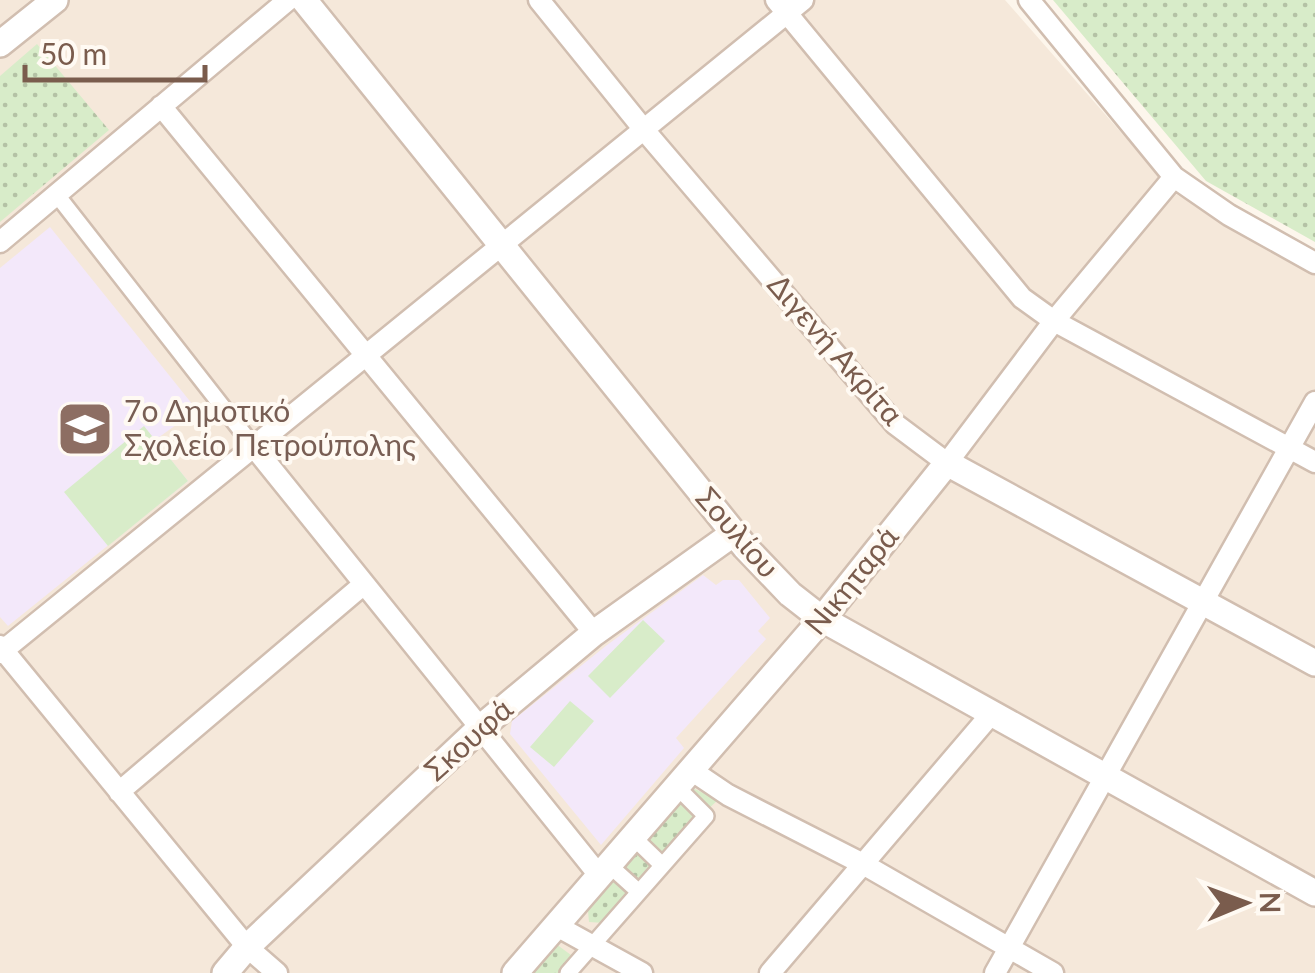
<svg xmlns="http://www.w3.org/2000/svg" width="1315" height="973" viewBox="0 0 1315 973" font-family="Lato,sans-serif">
<defs>
<pattern id="park-dots" width="8" height="8" patternUnits="userSpaceOnUse" patternTransform="scale(2.5)"><rect width="8" height="8" fill="#d8ecc9"/><path d="M2 2h.1M6 6h.1" fill="none" stroke="#b4c2a5" stroke-width="1.8" stroke-linecap="round"/></pattern>
</defs>
<rect width="100%" height="100%" fill="#fdf6ec"/>
<path fill="#f5e8da" d="M 0,0 L 1005,0 L 1174,193 L 1315,272 L 1315,973 L 0,973 Z"/>
<path fill="#f3e8fa" d="M 50,227 L 197,410 L 155,440 L 188,481 L 8,626 L 0,617 L 0,268 Z
M 703,575 L 716,585 L 723,580 L 739,580 L 770,618 L 758,631 L 766,639 L 676,738 L 684,748 L 601,845 L 510,734 L 512,721 L 607,645 Z"/>
<path fill="url(#park-dots)" d="M 1053,0 L 1315,0 L 1315,242 L 1206,181 Z
M 37,44 L 109,130 L 0,222 L 0,76 Z
M 695,789 L 718,800 L 706,811 L 702,808 L 604,923 L 589,922 L 588,911 L 690,790 Z
M 556,944 L 571,955 L 572,960 L 562,973 L 528,973 Z"/>
<path fill="#d8ecc9" d="M 144,426 L 188,481 L 108,546 L 64,492 Z
M 643,620 L 665,641 L 610,698 L 588,676 Z
M 570,701 L 594,721 L 554,767 L 530,747 Z"/>
<g fill="none" stroke-linecap="round" stroke-linejoin="round">
<g stroke="#d1beb0" stroke-width="20">
<path id="pedestrian" d="M 57,195 L 254,447
M 632,836 L 662,865
M 608,864 L 639,892
M 568,973 L 706,816 L 676,786"/>
</g>
<g stroke="#d1beb0" stroke-width="25">
<path id="minor" d="M 539,0 L 645,131 L 895,424 L 947,463 L 1054,321 L 1174,177
M 776,0 L 1022,298 L 1054,321 L 1315,462
M 1029,0 L 1174,177 L 1229,215 L 1315,263
M 161,106 L 594,633
M 0,242 L 288,0
M 254,447 L 598,874
M 0,646 L 247,947 L 277,973
M 0,653 L 803,0
M 691,770 L 728,795 L 863,864 L 1053,973
M 119,792 L 364,584
M 555,925 L 642,973
M 770,973 L 992,713
M 995,973 L 1315,402"/>
</g>
<g stroke="#d1beb0" stroke-width="30">
<path id="tertiary" d="M 304,0 L 745,547 L 790,594 L 822,619 L 1315,893
M 0,44 L 55,0
M 225,973 L 247,947 L 480,728 L 594,633 L 734,533
M 515,973 L 822,619 L 947,463 L 1315,663"/>
</g>
<use href="#pedestrian" stroke="#fff" stroke-width="15"/>
<use href="#minor" stroke="#fff" stroke-width="20"/>
<use href="#tertiary" stroke="#fff" stroke-width="25"/>
</g>
<defs>
<g id="school-square" transform="scale(2.875)"><rect x="-9" y="-9" width="18" height="18" rx="4" fill="#8d6e63" stroke="#fffaf3"/><path d="M0-5L7-2L0 1L-7-2ZM-4 1L0 2.5L4 1V4Q0 6-4 4Z" fill="#fff"/></g>
</defs>
<g fill-rule="evenodd">
<use href="#school-square" x="85" y="429"/>
</g>
<g text-anchor="middle" stroke-width="8" stroke-linejoin="round" paint-order="stroke">
<g font-size="30" fill="#7a5c4d" stroke="#fffaf3">
<text transform="translate(835 350) rotate(49)" y="10">Διγενή Ακρίτα</text>
<text transform="translate(737 533) rotate(49)" y="10">Σουλίου</text>
<text transform="translate(852 581) rotate(-51)" y="10">Νικηταρά</text>
<text transform="translate(469 740) rotate(-42)" y="10">Σκουφά</text>
</g>
<g font-size="30" fill="#785e54" stroke="#fffaf3" text-anchor="start">
<text x="124" y="422">7ο Δημοτικό<tspan x="124" dy="34">Σχολείο Πετρούπολης</tspan></text>
</g>
</g>
<g transform="translate(1245 903) rotate(89)" stroke="#fffaf3" stroke-width="8" paint-order="stroke">
<path d="M0-8L18 38L0 25L-18 38Z" fill="#7a5c4d"/>
<text y="-15" font-size="28" font-weight="bold" text-anchor="middle" fill="#7a5c4d">N</text>
</g>
<path d="M25 65v15h180v-15" fill="none" stroke="#7a5c4d" stroke-width="5"/>
<text x="40" y="65" font-size="30" fill="#7a5c4d" stroke="#fffaf3" stroke-width="8" paint-order="stroke">50 m</text>
</svg>
